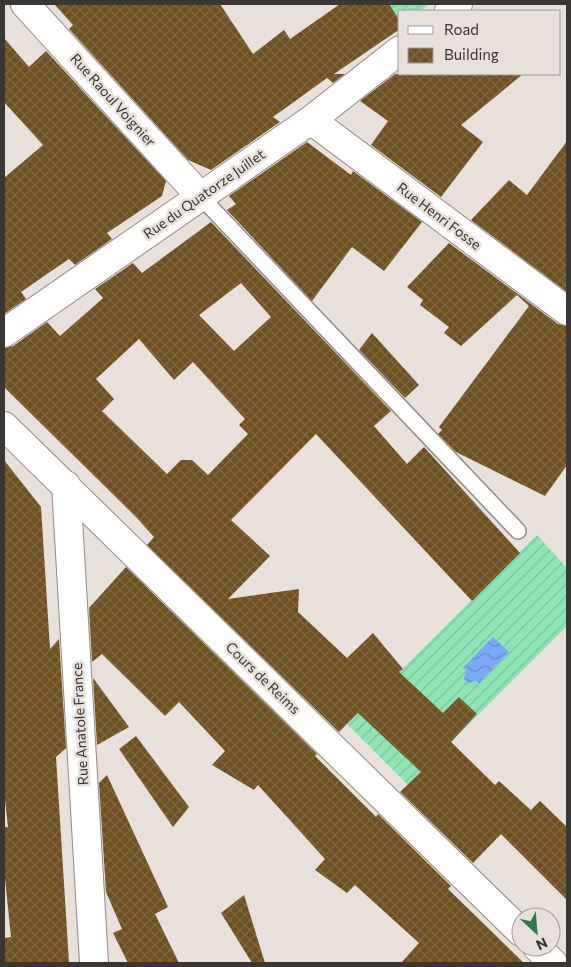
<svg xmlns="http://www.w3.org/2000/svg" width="571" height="967" viewBox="0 0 571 967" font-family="Commissioner,sans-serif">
<defs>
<pattern id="garden-furrows" width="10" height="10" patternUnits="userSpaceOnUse" patternTransform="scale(1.25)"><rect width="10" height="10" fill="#8fe4b5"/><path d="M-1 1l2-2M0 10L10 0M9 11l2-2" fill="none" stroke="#7cc49c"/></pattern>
<pattern id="water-waves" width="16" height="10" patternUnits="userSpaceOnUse" patternTransform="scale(1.25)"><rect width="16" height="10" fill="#7aa9f9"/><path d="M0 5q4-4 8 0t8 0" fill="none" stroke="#658aca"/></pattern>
<pattern id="building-cross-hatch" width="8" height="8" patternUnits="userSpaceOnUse" patternTransform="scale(1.25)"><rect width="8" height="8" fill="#6f5120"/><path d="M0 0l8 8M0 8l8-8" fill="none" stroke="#806840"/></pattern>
</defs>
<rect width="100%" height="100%" fill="#e7e0db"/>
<path fill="url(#garden-furrows)" d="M 367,4 L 430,4 L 421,11 L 400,11 L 400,29 L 388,37 Z
M 537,535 L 567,568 L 567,626 L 408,785 L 347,724 Z"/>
<path fill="url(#water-waves)" d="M 493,637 L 509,652 L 479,683 L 476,681 L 468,683 L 464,679 L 466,670 L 463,668 Z"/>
<path fill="url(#building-cross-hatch)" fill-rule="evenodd" d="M 54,4 L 220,4 L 253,54 L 284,30 L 290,39 L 340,4 L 389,4 L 400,21 L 400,29 L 334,74 L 345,74 L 333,83 L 327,78 L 273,117 L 280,122 L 211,170 L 188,160 L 69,29 L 73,25 Z
M 4,38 L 29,67 L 46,51 L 166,181 L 162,196 L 107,233 L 112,239 L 75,265 L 69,259 L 47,274 L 21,292 L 26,299 L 4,314 L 4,178 L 43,145 L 4,102 Z
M 395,74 L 400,74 L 400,76 L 402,74 L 523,74 L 461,125 L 483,142 L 441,197 L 371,145 L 388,121 L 360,101 Z
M 567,141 L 567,292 L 471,220 L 509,180 L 527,195 Z
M 307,142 L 351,175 L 353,171 L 422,222 L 384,271 L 352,247 L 312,301 L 227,210 L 236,204 L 229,196 Z
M 211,222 L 391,411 L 374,426 L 407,464 L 424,447 L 520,553 L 472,601 L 316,434 L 231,520 L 270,556 L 228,599 L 299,589 L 298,612 L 347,658 L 373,633 L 403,669 L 399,672 L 443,713 L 459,697 L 477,714 L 451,742 L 495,785 L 499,781 L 531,810 L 540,801 L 567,827 L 567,900 L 501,834 L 473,863 L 400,792 L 421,772 L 358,713 L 339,732 L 147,545 L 154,537 L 136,517 L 4,387 L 4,348 L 13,346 L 47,322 L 60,336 L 103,298 L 95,289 L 133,263 L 142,273 ZM 241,283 L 271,317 L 234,351 L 199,315 ZM 139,339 L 174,380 L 193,362 L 245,419 L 239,425 L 248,434 L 208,475 L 192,460 L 181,460 L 167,474 L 102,411 L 114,399 L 96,379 Z
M 449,243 L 558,324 L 567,326 L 567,465 L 545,496 L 456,452 L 438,434 L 442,430 L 439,427 L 529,306 L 517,295 L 461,346 L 444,333 L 449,327 L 420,305 L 423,300 L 407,287 Z
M 372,333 L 419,385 L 405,398 L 359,350 Z
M 4,460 L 41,507 L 50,649 L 59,639 L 66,748 L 56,757 L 69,963 L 4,963 L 4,938 L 11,937 L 4,869 L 4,827 L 8,827 L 4,791 Z
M 126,567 L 317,754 L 315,756 L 376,817 L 378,814 L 451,886 L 448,889 L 524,963 L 401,963 L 419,943 L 355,885 L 347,893 L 315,870 L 325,859 L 258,785 L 254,790 L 212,765 L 225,751 L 179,702 L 165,716 L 102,654 L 92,662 L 89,608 Z
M 93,678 L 129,727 L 97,745 Z
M 136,736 L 189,807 L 173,827 L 119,749 Z
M 107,775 L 168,907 L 155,914 L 179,963 L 128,963 L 113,933 L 122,929 L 106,892 L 99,783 Z
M 244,895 L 265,963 L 252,963 L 221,913 Z"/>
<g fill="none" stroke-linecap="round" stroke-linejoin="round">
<g stroke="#928b87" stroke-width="18">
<path id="service" d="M 201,197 L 518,531"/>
</g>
<g stroke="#928b87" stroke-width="30">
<path id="minor" d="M 25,4 L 201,197
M 449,11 L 458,4
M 311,120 L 567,311
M 4,333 L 311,120 L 400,50
M 4,426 L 521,932
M 66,485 L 94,963
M 537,947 L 553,963"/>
</g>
<use href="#service" stroke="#fff" stroke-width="15"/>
<use href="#minor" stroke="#fff" stroke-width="28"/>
</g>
<g text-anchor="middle" stroke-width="5" stroke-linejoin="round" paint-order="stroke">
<g font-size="14" fill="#393634" stroke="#e7e0db">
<text transform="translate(113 100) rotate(48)" y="5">Rue Raoul Voignier</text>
<text transform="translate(204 194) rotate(-35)" y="5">Rue du Quatorze Juillet</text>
<text transform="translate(439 216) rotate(37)" y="5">Rue Henri Fosse</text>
<text transform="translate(263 678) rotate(44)" y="5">Cours de Reims</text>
<text transform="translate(80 724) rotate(-93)" y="5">Rue Anatole France</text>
</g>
</g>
<rect width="571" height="967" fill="none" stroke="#393634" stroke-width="10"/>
<rect x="398" y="10" width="162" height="65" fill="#e7e0db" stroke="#a19c98"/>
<rect x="408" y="26" width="25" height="8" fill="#ffffff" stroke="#a19c98"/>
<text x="444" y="35" font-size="15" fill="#393634">Road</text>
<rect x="408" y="48" width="25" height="15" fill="url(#building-cross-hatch)" stroke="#a19c98"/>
<text x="444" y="60" font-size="15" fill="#393634">Building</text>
<g transform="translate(536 932) rotate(154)"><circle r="24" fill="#e7e0db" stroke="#a19c98"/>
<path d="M0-4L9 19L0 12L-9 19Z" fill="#2d7c4c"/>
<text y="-8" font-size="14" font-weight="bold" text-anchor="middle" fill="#393634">N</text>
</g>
</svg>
